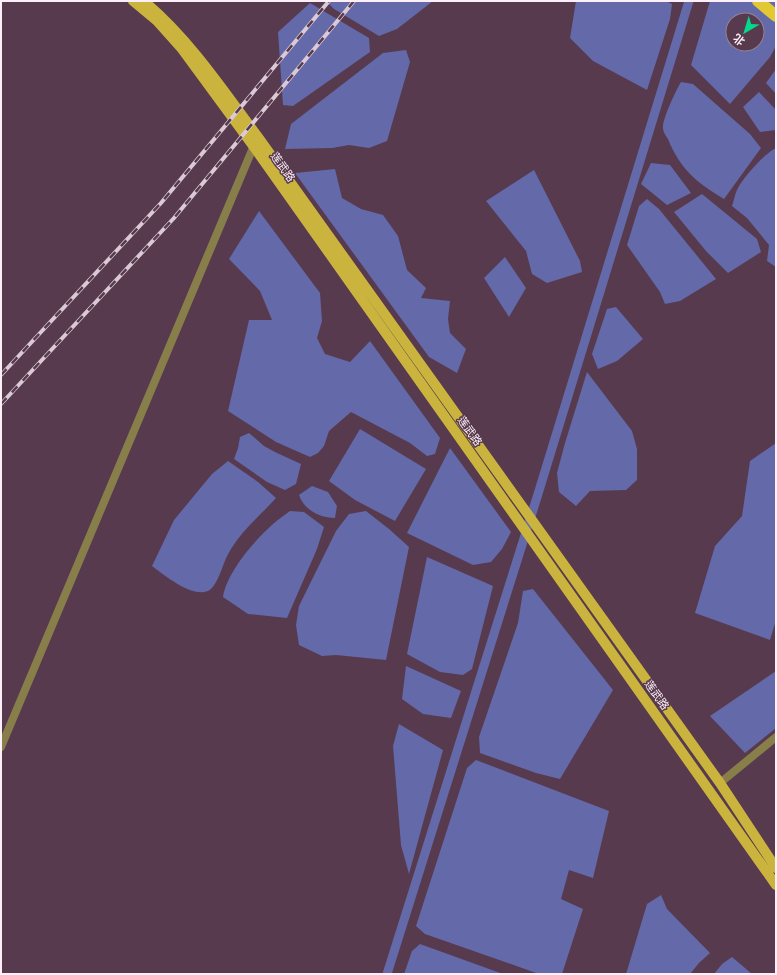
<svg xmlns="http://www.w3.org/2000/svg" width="777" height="975" viewBox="0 0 777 975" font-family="Manrope,'Noto Sans SC',sans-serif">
<rect width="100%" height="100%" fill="#573a4e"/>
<path fill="#6369a9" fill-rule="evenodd" d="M 326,1 L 433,1 L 397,29 L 379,36 L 334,9 Z
M 576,1 L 666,1 L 672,4 L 670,19 L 647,90 L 593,61 L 570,38 Z
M 710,1 L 776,1 L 776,46 L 770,57 L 730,104 L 691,65 ZM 733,20 L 757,20 L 757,44 L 733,44 Z
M 310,3 L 369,38 L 370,52 L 293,106 L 283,105 L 278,32 Z
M 406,50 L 410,62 L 387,141 L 369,148 L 349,145 L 332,148 L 285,149 L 291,124 L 383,53 Z
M 776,69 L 776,94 L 766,83 Z
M 681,82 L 693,84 L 750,134 L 761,148 L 724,199 C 697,183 680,169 668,139 C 666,136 663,132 663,128 C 662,120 676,90 681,82 Z
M 759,92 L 776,110 L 776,130 L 760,132 L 743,107 Z
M 776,148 L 776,267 L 767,261 L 769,245 L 747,218 L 732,206 C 734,201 735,193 738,188 C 743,178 766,152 776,148 Z
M 651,163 L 670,165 L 691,193 L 667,205 L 641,184 Z
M 335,169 L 342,198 L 361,209 L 383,215 L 398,236 L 407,270 L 426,288 L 421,298 L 450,301 L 448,319 L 450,333 L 466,349 L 457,373 L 429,357 L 295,173 Z
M 534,170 L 580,261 L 582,272 L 547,283 L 532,274 L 526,251 L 486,201 Z
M 702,194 L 757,239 L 761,252 L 728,273 L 706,251 L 674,212 Z
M 647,199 L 659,209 L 716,279 L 680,301 L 665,304 L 660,292 L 627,245 L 639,206 Z
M 259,211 L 320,293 L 322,321 L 317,338 L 325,354 L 350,362 L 370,341 L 440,438 L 435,454 L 427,456 L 410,443 L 351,412 L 329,431 L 324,446 L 318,453 L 310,457 L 276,442 L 228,411 L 249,320 L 272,320 L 260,291 L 229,259 Z
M 505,257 L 526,288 L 509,317 L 484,278 Z
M 616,307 L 643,339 L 617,361 L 598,369 L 592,354 L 607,309 Z
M 587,372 L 632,431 L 637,449 L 637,480 L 626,490 L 590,491 L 576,506 L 559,492 L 557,473 L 565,443 Z
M 360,429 L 426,469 L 395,521 L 355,500 L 329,481 Z
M 249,433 L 264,446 L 275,452 L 301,464 L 296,484 L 285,490 L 267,482 L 234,459 L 238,448 L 240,437 Z
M 776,443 L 776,620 L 770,640 L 695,613 L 715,546 L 742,516 L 750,461 Z
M 450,448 L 511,532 L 502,549 L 491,562 L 473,565 L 407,533 Z
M 228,461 L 258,482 L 276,498 C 261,515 243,529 231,549 C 223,561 221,577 212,588 C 198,603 164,575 152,566 L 174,520 L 212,474 Z
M 312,486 L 328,492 L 337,506 L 335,518 C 320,518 304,510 299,495 Z
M 290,511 L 304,512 L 324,527 L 317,549 L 287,618 L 248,614 L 223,597 C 227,572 254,541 273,524 C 278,519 285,515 290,511 Z
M 366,511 L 389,529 L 409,547 L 386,660 L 336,655 L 322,656 L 299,645 L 296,625 L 299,606 L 336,531 L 349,514 Z
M 427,557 L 493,586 L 472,669 L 463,675 L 440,672 L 407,654 Z
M 533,589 L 613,690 L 560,779 L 536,773 L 480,753 L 479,737 L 518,623 L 523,591 Z
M 406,666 L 461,691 L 451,718 L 423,714 L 402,699 Z
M 776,671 L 776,728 L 745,753 L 710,716 Z
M 399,724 L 443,750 L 409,874 L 401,845 L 393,746 Z
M 476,760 L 609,811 L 593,878 L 569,870 L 561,899 L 583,909 L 562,974 L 539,974 L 425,934 L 416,926 L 467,768 Z
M 661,895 L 667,909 L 710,953 L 699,963 L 690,974 L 626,974 L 647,904 Z
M 420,944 L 503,974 L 404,974 L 412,951 Z
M 732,957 L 752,974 L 714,974 L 722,964 Z"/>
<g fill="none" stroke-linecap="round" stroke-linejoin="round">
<path stroke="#6369a9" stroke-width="9" d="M 387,974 L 538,494 L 689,1"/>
<path stroke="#887e4a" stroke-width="8" d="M 1,747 L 255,143
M 720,783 L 776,737"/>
<path stroke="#cab43e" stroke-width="10" d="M 133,1 L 157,21 L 182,49 L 254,147 L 776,885
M 145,2 C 190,40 223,90 258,137 L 720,783 L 776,868"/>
<path stroke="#e3c931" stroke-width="12" d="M 758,1 L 776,16"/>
<g stroke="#dbc9d5" stroke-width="4">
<path id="rail" d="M 1,375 L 161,203 L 329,1
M 1,404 L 174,218 L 354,1"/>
</g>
<use href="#rail" stroke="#573a4e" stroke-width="2.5" stroke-dasharray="8" stroke-linecap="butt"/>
</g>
<g text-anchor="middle" stroke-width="3" stroke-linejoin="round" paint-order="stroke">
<g font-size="11" fill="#feeff9" stroke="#573a4e">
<text transform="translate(283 167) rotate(55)" y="4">莲武路</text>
<text transform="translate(470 431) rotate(55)" y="4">莲武路</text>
<text transform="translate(657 695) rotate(55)" y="4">莲武路</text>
</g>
</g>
<rect width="777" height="975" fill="none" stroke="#feeff9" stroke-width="4"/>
<g transform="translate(745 32) rotate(218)"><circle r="19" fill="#573a4e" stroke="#9a8292"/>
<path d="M0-3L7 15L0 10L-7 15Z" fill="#02d98b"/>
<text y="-6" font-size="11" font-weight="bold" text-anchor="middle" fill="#feeff9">北</text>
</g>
</svg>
